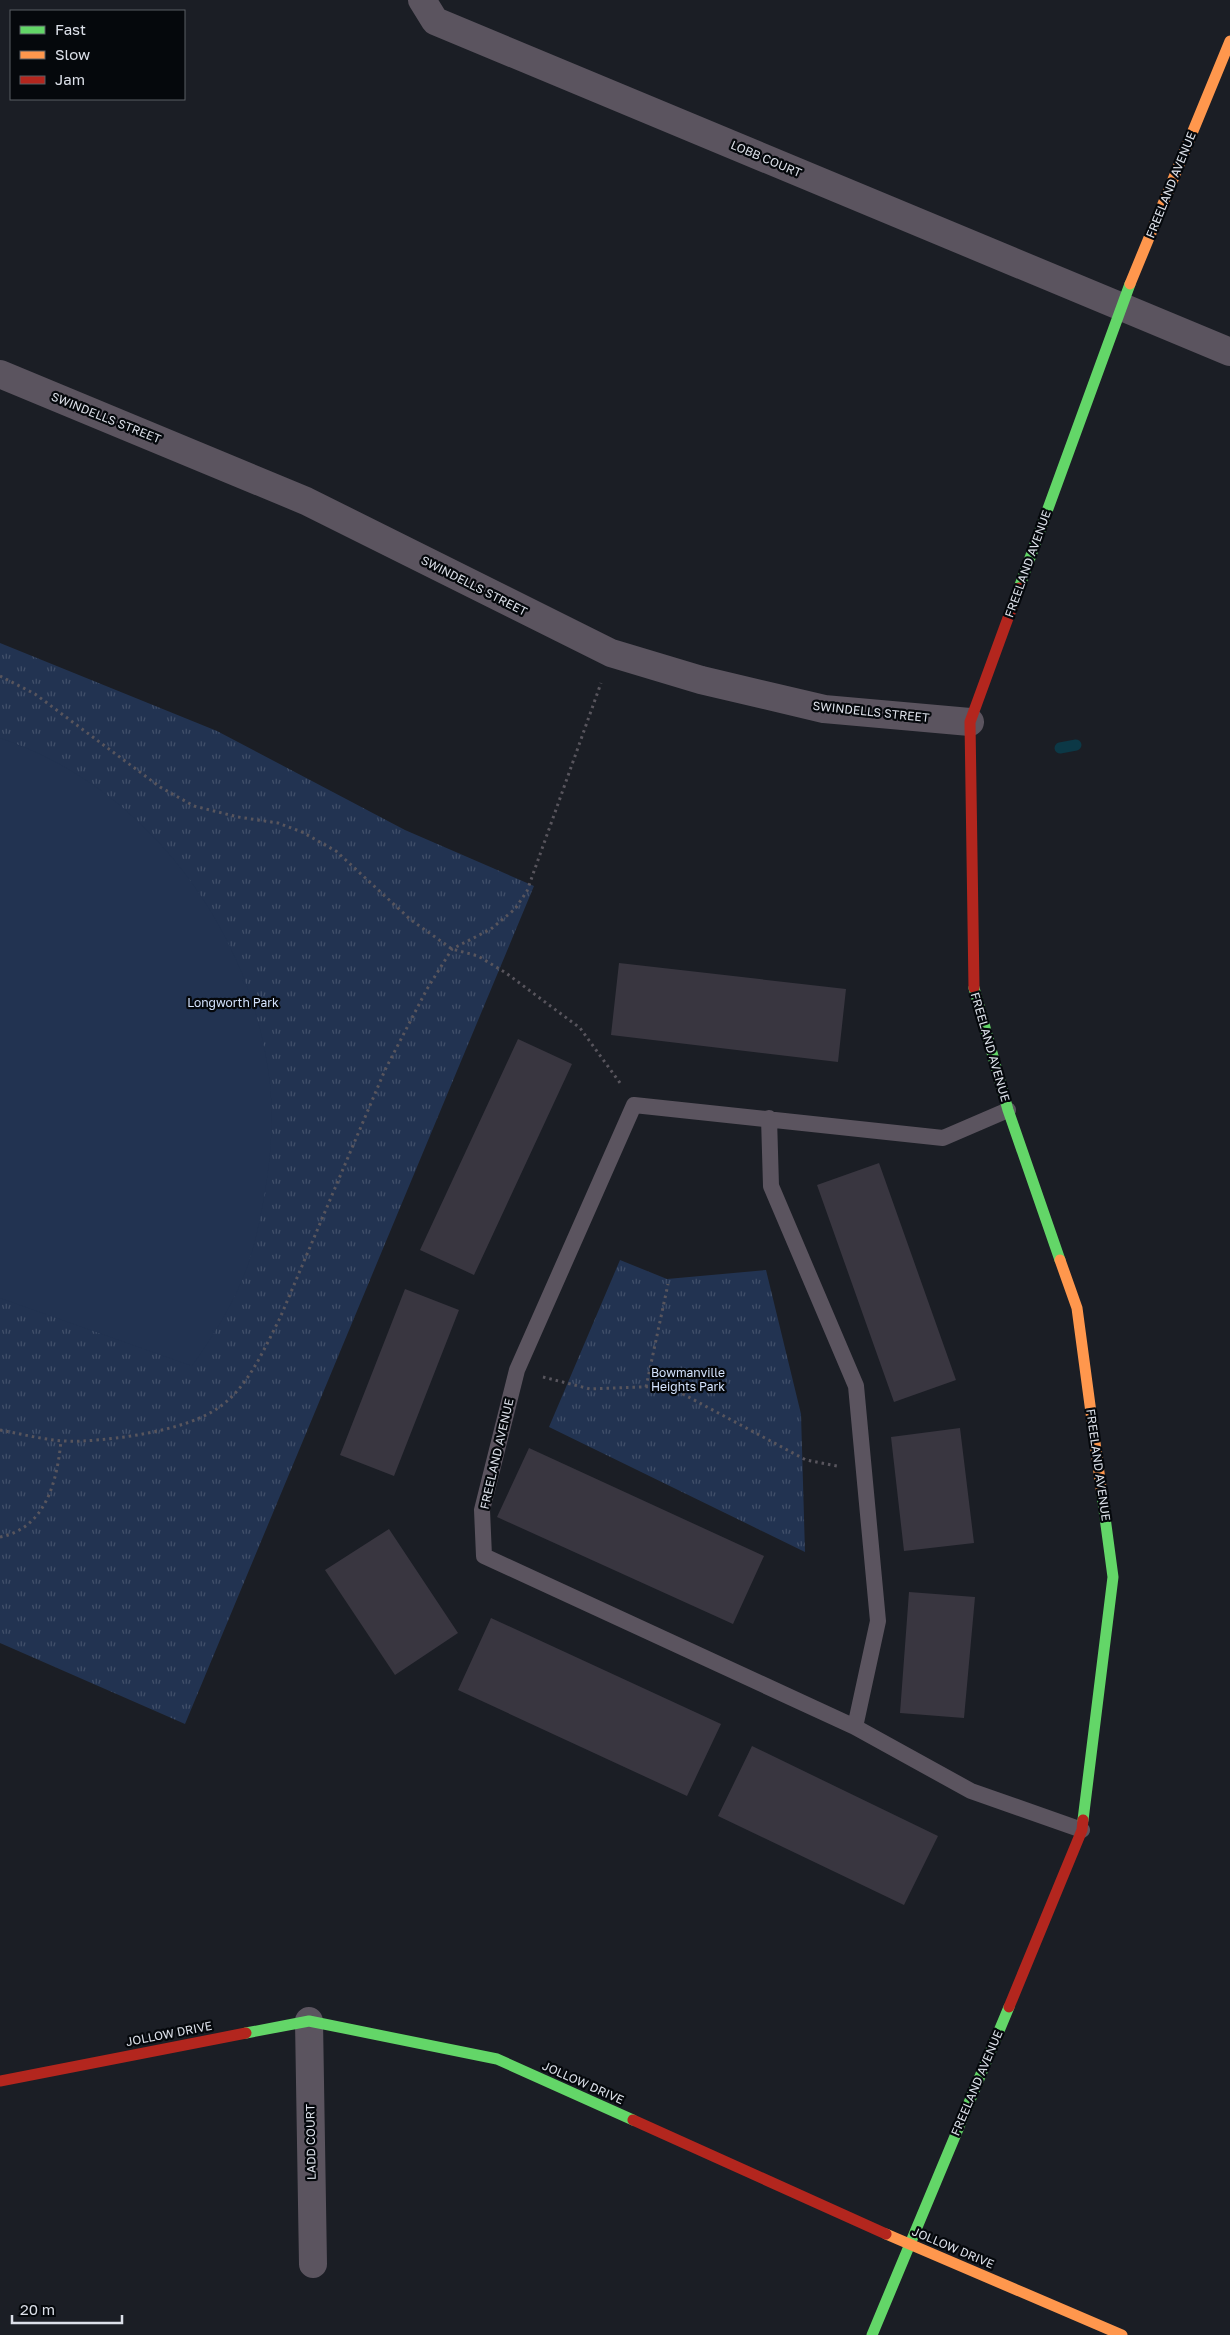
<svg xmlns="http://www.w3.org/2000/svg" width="1230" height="2335" viewBox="0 0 1230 2335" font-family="'Golos Text',sans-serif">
<defs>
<pattern id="park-tufts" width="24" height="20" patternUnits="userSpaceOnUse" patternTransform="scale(1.25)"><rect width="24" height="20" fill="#223351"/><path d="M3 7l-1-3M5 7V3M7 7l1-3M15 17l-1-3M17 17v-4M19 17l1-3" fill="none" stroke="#42506a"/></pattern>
</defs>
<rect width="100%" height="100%" fill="#1b1e25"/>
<path fill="url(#park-tufts)" d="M 0,643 L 217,731 L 405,830 L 534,886 L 185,1724 L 0,1643 Z
M 620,1260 L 667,1279 L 766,1270 L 801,1414 L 805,1552 L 549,1427 Z"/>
<path fill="#223351" d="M 0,738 C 147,787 254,932 270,1085 C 274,1124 270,1164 263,1203 C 259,1225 254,1248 246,1270 C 233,1305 213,1336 192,1366 L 0,1298 Z"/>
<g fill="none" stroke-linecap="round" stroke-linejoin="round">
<path stroke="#0c3846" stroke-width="11" d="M 1060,748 L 1076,745"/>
</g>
<path fill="#393640" d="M 619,963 L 846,989 L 838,1062 L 611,1035 Z
M 518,1039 L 572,1064 L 474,1275 L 420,1250 Z
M 879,1163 L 956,1380 L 894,1402 L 817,1185 Z
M 405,1289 L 459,1310 L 394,1476 L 340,1455 Z
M 960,1428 L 974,1543 L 904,1551 L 891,1437 Z
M 529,1448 L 764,1556 L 733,1624 L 497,1517 Z
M 389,1529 L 458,1633 L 395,1675 L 325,1570 Z
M 909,1592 L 975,1597 L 964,1718 L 900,1713 Z
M 491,1618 L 721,1724 L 687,1796 L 458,1690 Z
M 752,1746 L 938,1836 L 904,1905 L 718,1816 Z"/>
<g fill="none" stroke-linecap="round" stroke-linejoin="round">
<path stroke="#58555d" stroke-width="3" stroke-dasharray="2.5 4" stroke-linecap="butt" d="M 0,676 L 35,694 L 160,787 L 194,806 L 238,817 L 278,823 L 302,832 L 336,851 L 411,920 L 452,949 L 478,956 L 506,973 L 580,1028 L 620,1083
M 543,1377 L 590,1389 L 668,1386 L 806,1460 L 837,1466
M 646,1387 L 668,1284
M 0,1430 C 27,1435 55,1443 83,1441 C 121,1439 187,1430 218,1408 C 248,1388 264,1349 280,1318 L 385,1070 L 427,989 L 452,949 L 491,929 L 515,909 L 527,891 L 601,683
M 0,1537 C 46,1528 57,1481 61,1441"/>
<path stroke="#5b545f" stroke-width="16" d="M 1008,1110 L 943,1138 L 634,1105 L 517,1370 L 482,1510 L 484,1556 L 855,1727 L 971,1791 L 1082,1830
M 769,1118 L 771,1186 L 856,1386 L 878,1621 L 855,1727"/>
<path stroke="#5b545f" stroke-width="28" d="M 422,0 L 435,21 L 1230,352
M 0,374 L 306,501 L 611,653 L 701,680 L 824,709 L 970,722
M 309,2021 L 313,2264"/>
<path stroke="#63d668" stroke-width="11" d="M 1019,588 L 1130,284
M 974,988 L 1008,1110 L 1060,1260
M 1083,1820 L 1113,1577 L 1102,1495
M 246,2033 L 309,2021 L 497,2059 L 633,2120
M 872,2335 L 1009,2007"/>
<path stroke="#ff974d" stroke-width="11" d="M 1130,284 L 1230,41
M 1060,1260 L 1077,1308 L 1102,1495
M 886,2234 L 1122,2335"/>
<path stroke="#b3261e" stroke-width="11" d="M 974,988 L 970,722 L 1019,588
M 1009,2007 L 1082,1830 L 1083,1820
M 0,2081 L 246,2033
M 633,2120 L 886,2234"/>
</g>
<g text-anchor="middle" stroke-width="4.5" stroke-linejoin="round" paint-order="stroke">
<g font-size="12" fill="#dce0e9" stroke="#05080c">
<text transform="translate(766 159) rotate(23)" y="4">LOBB COURT</text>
<text transform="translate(1171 185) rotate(-68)" y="4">FREELAND AVENUE</text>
<text transform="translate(106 418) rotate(22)" y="4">SWINDELLS STREET</text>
<text transform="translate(1028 564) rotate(-70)" y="4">FREELAND AVENUE</text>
<text transform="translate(474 586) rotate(27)" y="4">SWINDELLS STREET</text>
<text transform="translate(871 712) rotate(6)" y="4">SWINDELLS STREET</text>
<text transform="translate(990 1047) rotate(74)" y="4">FREELAND AVENUE</text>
<text transform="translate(497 1454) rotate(-77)" y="4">FREELAND AVENUE</text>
<text transform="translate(1098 1465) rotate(82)" y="4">FREELAND AVENUE</text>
<text transform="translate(169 2034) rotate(-11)" y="4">JOLLOW DRIVE</text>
<text transform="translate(583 2083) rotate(24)" y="4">JOLLOW DRIVE</text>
<text transform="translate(977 2083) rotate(-67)" y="4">FREELAND AVENUE</text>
<text transform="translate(311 2142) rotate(-91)" y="4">LADD COURT</text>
<text transform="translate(953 2248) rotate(23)" y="4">JOLLOW DRIVE</text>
</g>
<g font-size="12" fill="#d4e3fd" stroke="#05080c">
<text x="233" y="1007">Longworth Park</text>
<text x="688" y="1377">Bowmanville<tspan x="688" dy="14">Heights Park</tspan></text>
</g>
</g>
<rect x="10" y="10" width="175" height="90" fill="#05080c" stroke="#5b5e64"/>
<rect x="20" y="26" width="25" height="8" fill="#63d668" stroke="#5b5e64"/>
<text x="55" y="35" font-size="15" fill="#dce0e9">Fast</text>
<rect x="20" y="51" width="25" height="8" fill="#ff974d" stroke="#5b5e64"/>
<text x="55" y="60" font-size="15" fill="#dce0e9">Slow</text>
<rect x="20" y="76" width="25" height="8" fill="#b3261e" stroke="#5b5e64"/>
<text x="55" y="85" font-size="15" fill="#dce0e9">Jam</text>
<path d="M12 2315v8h110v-8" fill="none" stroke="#dce0e9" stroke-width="2.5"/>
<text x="20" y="2315" font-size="15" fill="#dce0e9" stroke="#05080c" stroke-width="4" paint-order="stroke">20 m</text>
</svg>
